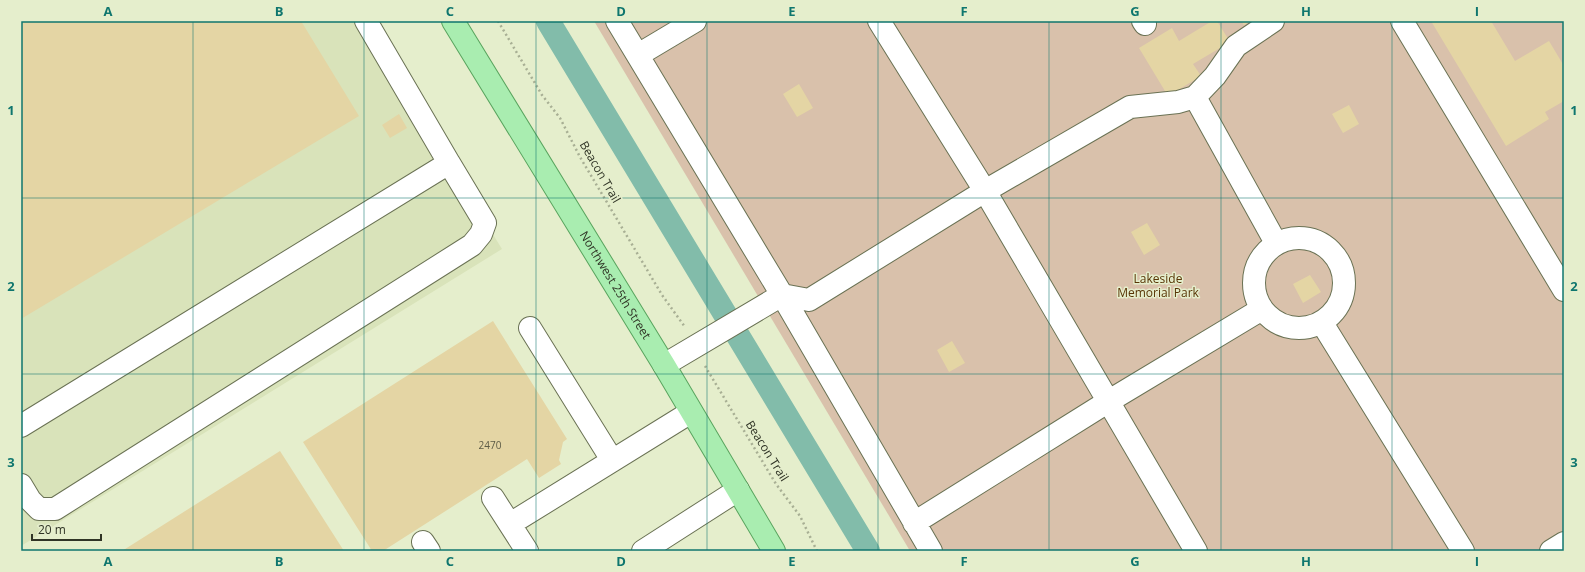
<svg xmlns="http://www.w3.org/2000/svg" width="1585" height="572" viewBox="0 0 1585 572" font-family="'Open Sans',sans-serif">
<rect width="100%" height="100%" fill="#e5eecc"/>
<path fill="#d9e3ba" d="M 21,21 L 361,21 L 502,249 L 21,546 Z"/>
<path fill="#d9c1ab" d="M 594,21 L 1564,21 L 1564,551 L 910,551 Z"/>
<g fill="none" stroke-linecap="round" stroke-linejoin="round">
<path stroke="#82bcaa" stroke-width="24" d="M 548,21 L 868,551"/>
</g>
<path fill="#e4d5a4" d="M 21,21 L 301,21 L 359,116 L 21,319 Z
M 1212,21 L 1217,21 L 1230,42 L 1193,64 L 1201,76 L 1168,96 L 1139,48 L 1172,28 L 1179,41 Z
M 1241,21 L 1251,21 L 1244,25 Z
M 1431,21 L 1491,21 L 1515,61 L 1549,41 L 1564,66 L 1564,101 L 1545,112 L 1549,119 L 1506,146 Z
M 799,84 L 813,108 L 797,117 L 783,94 Z
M 1349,105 L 1359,124 L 1343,133 L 1332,114 Z
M 399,114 L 407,128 L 390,138 L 382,125 Z
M 1147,223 L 1160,245 L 1144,255 L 1131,232 Z
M 1310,275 L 1321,292 L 1303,303 L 1293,284 Z
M 493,321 L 567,439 L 563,442 L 559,460 L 561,464 L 539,478 L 527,459 L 383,551 L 372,551 L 303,442 Z
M 952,341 L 965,363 L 949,372 L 937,350 Z
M 280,451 L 344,551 L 122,551 Z"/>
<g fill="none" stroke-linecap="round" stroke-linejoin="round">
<g stroke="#6a7254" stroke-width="24">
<path id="minor" d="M 617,21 L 782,295 L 931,551
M 879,21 L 985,191 L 1196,551
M 1143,21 L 1145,24
M 1402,21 L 1564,290
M 638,55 L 695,21
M 1195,97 L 1276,243
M1254 283a45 45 0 1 1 90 0a45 45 0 1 1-90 0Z
M 1322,323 L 1463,551
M 530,328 L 612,460
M 664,365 L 782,295 L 809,300 L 985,191 L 1130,107 L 1178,102 L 1195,97 L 1215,76 L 1236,46 L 1273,21
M 21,426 L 449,163 L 366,21
M 21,485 L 30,500 L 39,509 L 55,509 L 472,245 L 481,234 L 485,223 L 449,163
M 493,498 L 527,551
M 914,523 L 1109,401 L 1262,309
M 510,524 L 691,412
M 423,542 L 429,551
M 643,551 L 738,490
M 1551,551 L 1564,543"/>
</g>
<g stroke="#59a45e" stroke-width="24">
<g id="major">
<path id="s1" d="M 453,21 L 664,365 L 774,551"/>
</g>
</g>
<path stroke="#a8af94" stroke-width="2.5" stroke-dasharray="2 3" stroke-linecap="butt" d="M 498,21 L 542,95 L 560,118 L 580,157 L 662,295 L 685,327
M 705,366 L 776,484 L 800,516 L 817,551"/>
<use href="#minor" stroke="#fff" stroke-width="22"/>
<use href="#major" stroke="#a9edb0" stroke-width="22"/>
</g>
<path fill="none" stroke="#0f766e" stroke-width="1" stroke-opacity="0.55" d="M 193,21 L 193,551M 364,21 L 364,551M 536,21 L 536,551M 707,21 L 707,551M 878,21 L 878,551M 1049,21 L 1049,551M 1221,21 L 1221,551M 1392,21 L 1392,551M 21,198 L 1564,198M 21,374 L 1564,374"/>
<g text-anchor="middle" stroke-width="3" stroke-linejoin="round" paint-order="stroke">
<g font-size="10" fill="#5d5c46">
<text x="490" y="449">2470</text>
</g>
<g font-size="12" fill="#303426" stroke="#e5eecc">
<text transform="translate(600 172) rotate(60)" y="4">Beacon Trail</text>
<text dy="4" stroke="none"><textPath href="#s1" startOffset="310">Northwest 25th Street</textPath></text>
<text transform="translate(767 451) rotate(58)" y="4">Beacon Trail</text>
</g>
<g font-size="12" fill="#583405" stroke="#e5eecc">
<text x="1158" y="283">Lakeside<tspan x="1158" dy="14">Memorial Park</tspan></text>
</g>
</g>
<rect width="1585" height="572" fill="none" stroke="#e5eecc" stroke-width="44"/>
<path d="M32 534v6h69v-6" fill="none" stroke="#303426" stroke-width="2"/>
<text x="38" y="534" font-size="12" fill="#303426" stroke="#e5eecc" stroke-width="3" paint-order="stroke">20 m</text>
<rect x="22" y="22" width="1541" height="528" fill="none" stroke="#0f766e" stroke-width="1.5"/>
<g font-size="13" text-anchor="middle" font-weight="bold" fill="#0f766e">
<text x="108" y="16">A</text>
<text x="279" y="16">B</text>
<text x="450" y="16">C</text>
<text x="621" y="16">D</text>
<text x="792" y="16">E</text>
<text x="964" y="16">F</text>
<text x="1135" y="16">G</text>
<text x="1306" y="16">H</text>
<text x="1477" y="16">I</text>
<text x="11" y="115">1</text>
<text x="1574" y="115">1</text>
<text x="11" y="291">2</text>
<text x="1574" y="291">2</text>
<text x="11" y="467">3</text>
<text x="1574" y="467">3</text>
<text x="108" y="566">A</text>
<text x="279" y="566">B</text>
<text x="450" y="566">C</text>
<text x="621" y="566">D</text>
<text x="792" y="566">E</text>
<text x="964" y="566">F</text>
<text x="1135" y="566">G</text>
<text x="1306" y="566">H</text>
<text x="1477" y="566">I</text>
</g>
</svg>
